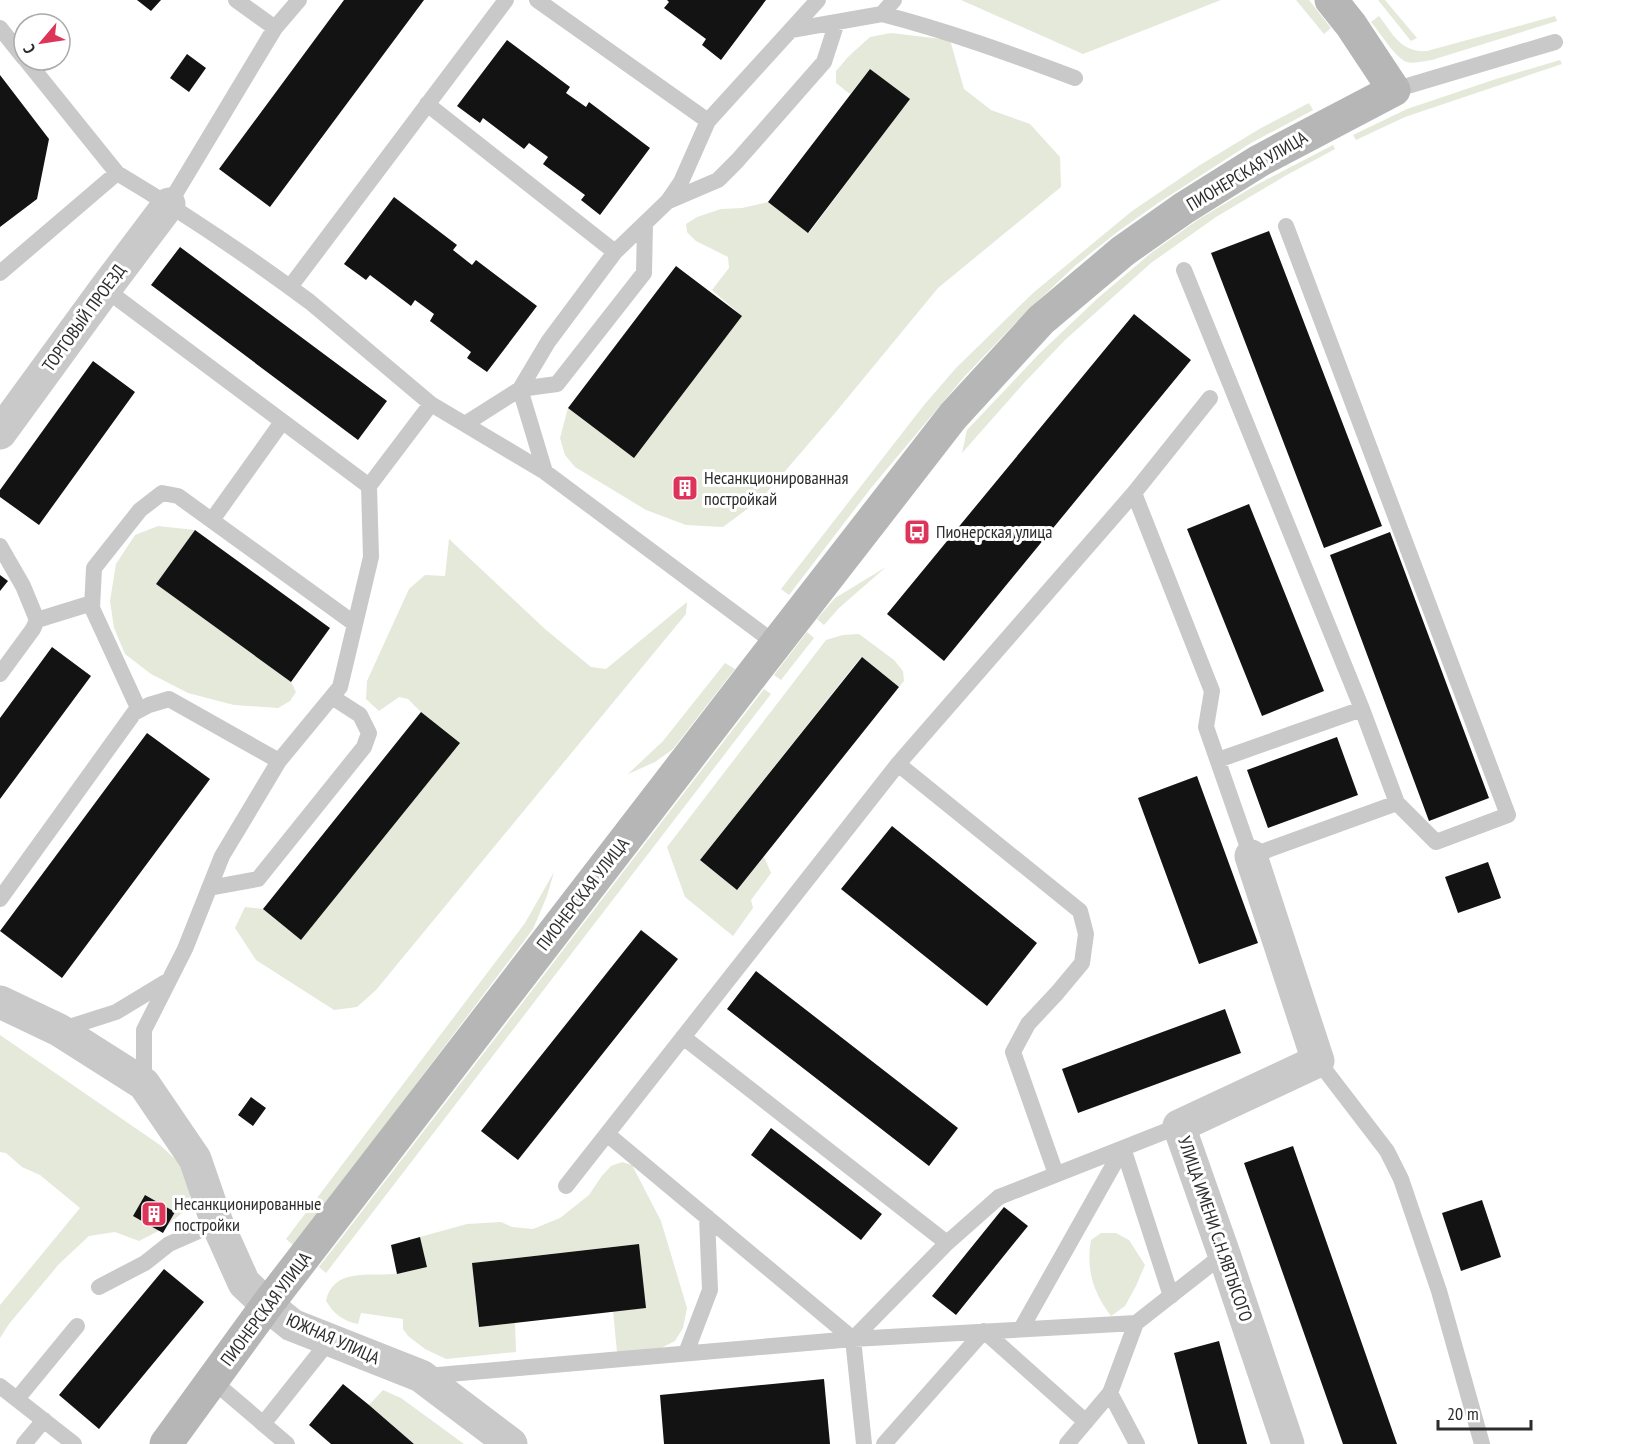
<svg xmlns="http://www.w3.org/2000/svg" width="1642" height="1444" viewBox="0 0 1642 1444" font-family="'PT Sans Narrow',sans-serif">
<rect width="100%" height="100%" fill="#fff"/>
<path fill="#e4e9da" d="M 961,0 L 1221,0 L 1083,54 Z
M 1296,0 L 1309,0 L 1331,28 L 1324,34 Z
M 1378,0 L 1385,0 L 1417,38 L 1411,41 Z
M 1379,16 C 1393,34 1401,53 1427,51 L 1555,16 L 1557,21 L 1432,60 C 1424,61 1415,64 1407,62 C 1396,59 1379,31 1371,22 Z
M 891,33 L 950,40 L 964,89 L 991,110 L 1030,124 L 1060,157 L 1061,187 L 938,288 L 835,413 L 762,498 L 723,527 L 686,525 L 646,510 L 575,467 L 565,455 L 560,438 L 568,408 L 630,455 L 742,316 L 712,290 L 729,268 L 728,257 L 696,241 L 687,232 L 686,224 L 697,217 L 721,209 L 742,208 L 768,202 L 809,233 L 909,100 L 870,69 L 850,94 L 836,83 L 836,71 L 849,56 L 870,37 Z
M 1560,60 L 1562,64 L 1405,117 L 1356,140 L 1353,135 L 1407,109 L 1496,79 Z
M 1309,103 L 1313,110 L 1251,143 L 1158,203 L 1116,233 L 1076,265 L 1024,314 L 964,377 L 871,488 L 789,595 L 781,589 L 924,405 L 956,368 L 1033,293 L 1132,211 L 1200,165 L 1261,128 Z
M 1333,145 L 1335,149 L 1285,176 L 1216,217 L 1151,263 L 1065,340 L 1024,383 L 962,453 L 967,430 L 1039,354 L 1098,298 L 1151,253 L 1199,219 L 1258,184 Z
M 158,526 L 195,530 L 156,584 L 291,682 L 296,692 L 290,701 L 278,708 L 234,705 L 188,693 L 151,674 L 125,654 L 114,628 L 110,601 L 116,564 L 135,535 Z
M 449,539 L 545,629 L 591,667 L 606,669 L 687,602 L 686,614 L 376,990 L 357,1007 L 334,1010 L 256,960 L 235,928 L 245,907 L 263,909 L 301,940 L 459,744 L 421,712 L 408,699 L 399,697 L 379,711 L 366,699 L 367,681 L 409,589 L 425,575 L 445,576 Z
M 886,567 L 839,608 L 824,625 L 817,619 L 835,598 Z
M 807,632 L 814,638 L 781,680 L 774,675 Z
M 859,634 L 894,660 L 903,671 L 904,681 L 899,687 L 861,657 L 700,860 L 737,890 L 764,857 L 771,873 L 751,900 L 753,908 L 733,936 L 685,897 L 667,847 L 826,640 L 843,635 Z
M 725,663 L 735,669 L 673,749 L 655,762 L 628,774 L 663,741 Z
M 764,689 L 771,694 L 326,1273 L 319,1267 Z
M 554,872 L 547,896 L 533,929 L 294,1246 L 286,1239 L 525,923 Z
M 0,1035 L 160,1145 L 188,1171 L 193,1190 L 183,1212 L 166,1227 L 139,1241 L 115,1232 L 89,1236 L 59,1264 L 9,1324 L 0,1338 L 0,1305 L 80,1208 L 40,1175 L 22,1167 L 6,1153 L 0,1152 Z
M 622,1162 L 632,1165 L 661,1221 L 687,1308 L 683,1328 L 675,1341 L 661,1348 L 617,1352 L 613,1311 L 638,1244 L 472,1263 L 479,1327 L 515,1323 L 516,1352 L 446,1359 L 425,1349 L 408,1336 L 403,1329 L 403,1319 L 361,1313 L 358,1324 C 343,1321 334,1314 326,1301 C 333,1268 368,1276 394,1274 C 405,1273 416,1269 427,1267 L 420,1237 L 467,1224 L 501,1222 L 512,1227 L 533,1229 L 560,1218 L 589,1195 L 601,1177 L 611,1166 Z
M 1101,1233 L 1116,1233 L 1129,1240 L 1145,1265 L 1136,1286 L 1125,1306 L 1111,1316 C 1093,1292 1086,1270 1091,1240 Z
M 383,1390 L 401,1398 L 464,1444 L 414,1444 L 369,1405 Z"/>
<path fill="#131313" d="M 137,0 L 161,0 L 151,11 Z
M 344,0 L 424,0 L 270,207 L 219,169 Z
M 667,0 L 766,0 L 721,60 L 702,45 L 706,39 L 664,8 L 669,2 Z
M 507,40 L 570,87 L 566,93 L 586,107 L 589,102 L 650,148 L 600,215 L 581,200 L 585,195 L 543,164 L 548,157 L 529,143 L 524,149 L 483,118 L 480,123 L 457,106 Z
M 187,54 L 206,68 L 189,92 L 170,78 Z
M 870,69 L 910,99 L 808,233 L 768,202 Z
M 0,75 L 49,139 L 37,199 L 0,227 Z
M 394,197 L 457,245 L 453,250 L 472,265 L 476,260 L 537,306 L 487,372 L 467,358 L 471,352 L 430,321 L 434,314 L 415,300 L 411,306 L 370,275 L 366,280 L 344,264 Z
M 1269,231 L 1382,526 L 1324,548 L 1211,253 Z
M 180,247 L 387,401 L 358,440 L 151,285 Z
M 676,266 L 742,316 L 634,458 L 568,408 Z
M 1134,314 L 1191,360 L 944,661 L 887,614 Z
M 93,361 L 135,392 L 39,525 L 0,497 L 0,490 Z
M 688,475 L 696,482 L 682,500 L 674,494 Z
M 1249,504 L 1324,691 L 1262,716 L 1187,529 Z
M 195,530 L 330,628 L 291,682 L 156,584 Z
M 1390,532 L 1489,798 L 1429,821 L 1330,555 Z
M 0,575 L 8,581 L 0,591 Z
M 52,647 L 91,676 L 0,799 L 0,718 Z
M 862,657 L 899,687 L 737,890 L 700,860 Z
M 421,712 L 460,743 L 301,940 L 263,909 Z
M 147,733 L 210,779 L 62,978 L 0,931 Z
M 1337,737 L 1358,795 L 1268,828 L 1247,770 Z
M 1197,776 L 1258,943 L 1199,964 L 1138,798 Z
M 892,826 L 1037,943 L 987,1006 L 841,889 Z
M 1488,862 L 1501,898 L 1458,913 L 1445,877 Z
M 641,930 L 678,959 L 518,1160 L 481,1131 Z
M 756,971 L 958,1128 L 929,1166 L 727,1009 Z
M 1225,1009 L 1241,1053 L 1078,1113 L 1062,1069 Z
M 251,1097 L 266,1108 L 253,1126 L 238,1115 Z
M 771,1128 L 882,1214 L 861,1240 L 751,1155 Z
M 1293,1146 L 1397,1444 L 1343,1444 L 1244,1163 Z
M 145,1195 L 175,1212 L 163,1233 L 133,1216 Z
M 1482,1200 L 1501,1257 L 1461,1271 L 1442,1213 Z
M 1004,1207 L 1028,1226 L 956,1315 L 932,1296 Z
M 420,1237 L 427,1267 L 397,1274 L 391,1245 Z
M 639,1244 L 646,1308 L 479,1327 L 472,1263 Z
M 164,1269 L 204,1302 L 99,1429 L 59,1395 Z
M 1219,1341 L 1247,1444 L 1198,1444 L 1174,1353 Z
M 824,1379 L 830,1444 L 664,1444 L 660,1395 Z
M 343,1384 L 369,1405 L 414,1444 L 331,1444 L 309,1425 Z"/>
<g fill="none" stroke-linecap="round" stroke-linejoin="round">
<path stroke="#c9c9c9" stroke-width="16" d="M 236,0 L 275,28
M 882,14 C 948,31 1011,54 1075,78
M 0,28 L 24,58
M 791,30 L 882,14 L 894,0
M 26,60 L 117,173
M 1394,90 L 1555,42
M 427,104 L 615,252
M 708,121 L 818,0
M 669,201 L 718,180 L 737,161 L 824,62 L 837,22
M 169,204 L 275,28 L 299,0
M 1184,270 L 1362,709 L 1397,803
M 0,273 L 117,173 C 184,213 248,256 310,302 L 431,404 L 545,472 L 776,644
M 290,287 L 506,0
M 105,289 L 369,486
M 465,424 L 520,389 L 548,342 L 615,252 L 668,201 L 681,182 L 708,121 L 537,0
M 545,472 L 520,389 L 557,384 L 644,273 L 645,223
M 1134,493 L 1212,691 L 1206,727 L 1251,856 L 1397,803 L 1436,842 L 1508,815 L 1286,226
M 212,520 L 282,422
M 0,546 L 23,586 L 37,620 L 33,629 L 0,674
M 37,620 L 92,603
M 139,710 L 92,608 L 94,568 L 140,510 L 162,493 L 178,496 L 355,624
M 1218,760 L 1362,709
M 898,764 L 1080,911 L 1086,934 L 1082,963 L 1057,993 L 1028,1024 L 1013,1052 L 1056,1174
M 209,888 L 258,879 L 364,747 L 369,733 L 360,715 L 332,697
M 0,899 L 134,713 L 149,705 L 169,699 L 279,761
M 60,1030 L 116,1012 L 169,980
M 683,1037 L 947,1243
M 1318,1061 L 1387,1151 L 1401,1179 L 1439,1291 L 1482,1444
M 144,1084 L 144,1030 L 185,949 L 222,856 L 279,761 L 340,687 L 371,557 L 369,486 L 431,404
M 1123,1148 L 1171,1296
M 566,1186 L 898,764 L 1134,493 L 1210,398
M 99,1287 L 145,1263 L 169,1244 L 217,1223
M 1021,1329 L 1123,1148
M 853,1339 L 947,1243 L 999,1197 L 1179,1126
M 853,1339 L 1136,1323
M 853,1339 L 864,1444
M 686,1353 L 710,1290 L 707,1217
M 426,1376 L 853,1339 L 607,1134
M 213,1381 L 287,1444
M 0,1386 L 74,1444
M 1110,1393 L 1137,1444
M 17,1399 L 77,1326
M 263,1424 L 329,1341
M 24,1444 L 44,1420
M 884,1444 L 984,1331 L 1086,1422
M 1067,1444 L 1110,1393 L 1136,1323 L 1224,1254"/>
<path stroke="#c9c9c9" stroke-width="33" d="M 0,433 L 105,289 L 169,204
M 1251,856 L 1318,1061 L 1179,1126 L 1224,1254 L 1288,1444
M 0,1002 L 59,1030 L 144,1084 L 195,1159 L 217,1223 L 244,1283 L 267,1305 L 292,1325 L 421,1376 L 511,1444"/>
<path stroke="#b6b6b6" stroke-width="33" d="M 166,1444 L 267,1305 L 755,671 L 953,416 L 1041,320 L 1123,251 L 1184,208 L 1259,161 L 1394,90 L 1351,25 L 1331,0"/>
</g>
<defs>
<g id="building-square" transform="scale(1.35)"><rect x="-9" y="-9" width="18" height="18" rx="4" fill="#dc3559" stroke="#fff"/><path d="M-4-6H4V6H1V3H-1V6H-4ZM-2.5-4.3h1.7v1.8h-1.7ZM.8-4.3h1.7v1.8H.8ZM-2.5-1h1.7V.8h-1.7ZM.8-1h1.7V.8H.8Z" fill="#fff"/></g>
<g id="bus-square" transform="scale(1.35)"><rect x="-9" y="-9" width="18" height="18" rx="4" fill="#dc3559" stroke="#fff"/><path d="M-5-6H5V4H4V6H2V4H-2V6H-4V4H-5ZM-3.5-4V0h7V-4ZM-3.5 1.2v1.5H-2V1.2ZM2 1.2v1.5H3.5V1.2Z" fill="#fff"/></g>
</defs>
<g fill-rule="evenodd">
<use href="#building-square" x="685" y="488"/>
<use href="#bus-square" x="917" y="532"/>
<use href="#building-square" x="154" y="1214"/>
</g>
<g text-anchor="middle" stroke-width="6" stroke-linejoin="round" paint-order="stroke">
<g font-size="18" fill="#2c2c2c" stroke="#fff">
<text transform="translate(1247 171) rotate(-31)" y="6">ПИОНЕРСКАЯ УЛИЦА</text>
<text transform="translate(84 318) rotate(-54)" y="6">ТОРГОВЫЙ ПРОЕЗД</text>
<text transform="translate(583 894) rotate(-52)" y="6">ПИОНЕРСКАЯ УЛИЦА</text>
<text transform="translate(1215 1229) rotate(71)" y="6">УЛИЦА ИМЕНИ С.Н.ЯВТЫСОГО</text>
<text transform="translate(266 1309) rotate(-53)" y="6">ПИОНЕРСКАЯ УЛИЦА</text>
<text transform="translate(333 1339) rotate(24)" y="6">ЮЖНАЯ УЛИЦА</text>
</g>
<g font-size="18" fill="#2c2c2c" stroke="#fff" text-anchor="start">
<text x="704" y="484">Несанкционированная<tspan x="704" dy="21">постройкай</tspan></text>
<text x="936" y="538">Пионерская улица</text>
<text x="174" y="1210">Несанкционированные<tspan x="174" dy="21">постройки</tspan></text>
</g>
</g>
<g transform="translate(42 42) rotate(241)"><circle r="28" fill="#ffffff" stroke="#ababab" stroke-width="1.5"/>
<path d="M0-4.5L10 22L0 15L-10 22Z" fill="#dc3559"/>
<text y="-9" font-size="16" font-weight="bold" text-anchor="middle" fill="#2c2c2c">С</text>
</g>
<path d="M1438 1420v9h93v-9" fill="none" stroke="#2c2c2c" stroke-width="3"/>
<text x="1447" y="1420" font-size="18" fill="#2c2c2c" stroke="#ffffff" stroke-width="4.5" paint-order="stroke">20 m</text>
</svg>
